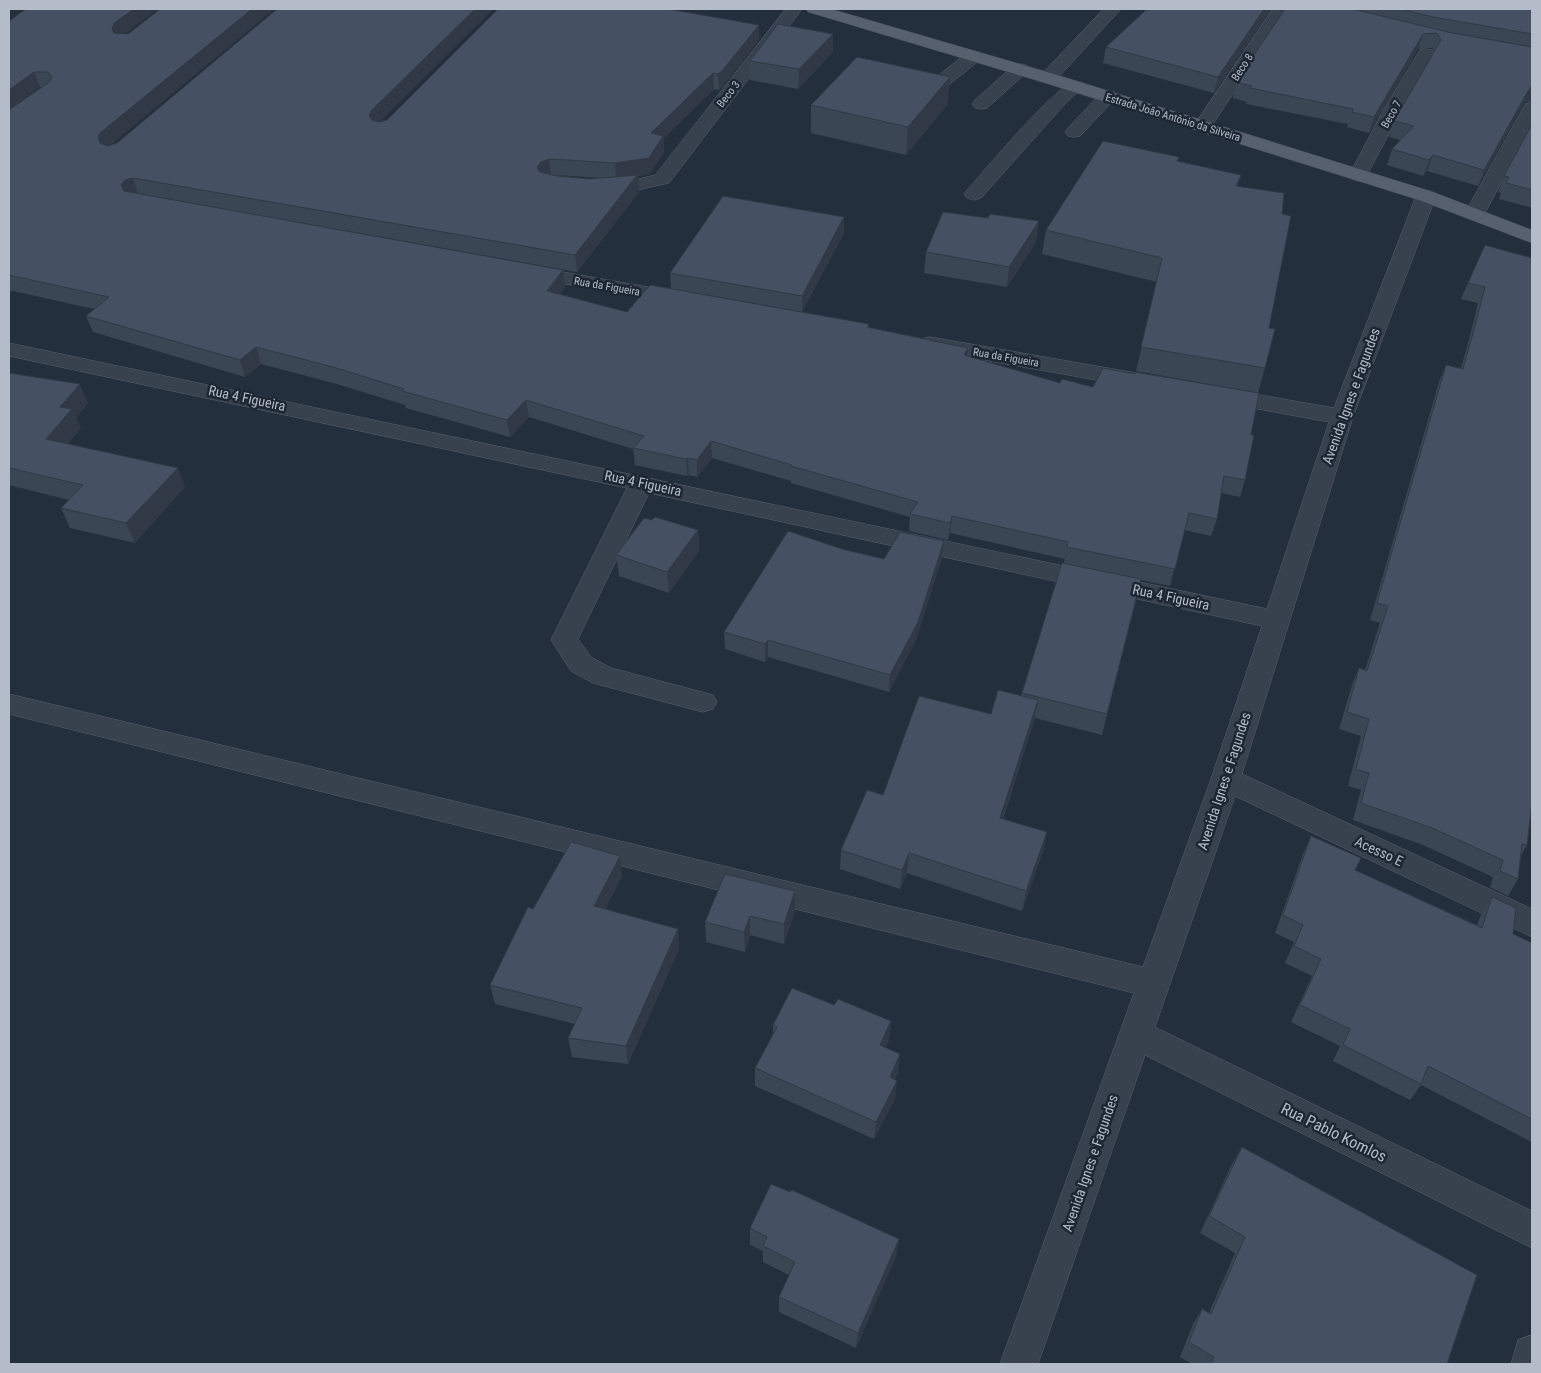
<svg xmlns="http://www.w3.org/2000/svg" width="1541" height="1373" viewBox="0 0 1541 1373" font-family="'Roboto Condensed',sans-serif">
<rect width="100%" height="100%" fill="#242f3e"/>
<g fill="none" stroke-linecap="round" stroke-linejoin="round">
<g stroke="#565f6c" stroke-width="1">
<path id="minor" d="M 786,9 L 802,9 L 669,183 L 624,193 L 593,192 L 590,188 L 593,184 L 631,181 L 655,175 Z
M 1104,9 L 1121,9 L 1054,82 L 1048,83 L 1042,82 L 1039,78 L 1042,74 Z
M 1273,9 L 1289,9 L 1209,130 L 1203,131 L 1197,130 L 1194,126 Z
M 1426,49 L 1432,50 L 1434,54 L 1402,109 L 1367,175 L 1365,179 L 1358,181 L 1351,179 L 1349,175 L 1384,109 L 1420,50 Z
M 974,51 L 980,52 L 982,56 L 980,60 L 937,94 L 931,95 L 925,94 L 922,90 L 925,86 L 968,52 Z
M 1020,64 L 1026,65 L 1029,69 L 1026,73 L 987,108 L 981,109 L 975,108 L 972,104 L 975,100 L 1014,65 Z
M 1075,81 L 1081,82 L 1084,86 L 1064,105 L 981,198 L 974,200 L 967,198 L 964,194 L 967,190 C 985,170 1055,86 1075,81 Z
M 1108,91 L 1114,92 L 1117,96 L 1114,100 L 1080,136 L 1074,137 L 1068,136 L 1065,132 L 1068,128 L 1102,92 Z
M 1532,103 L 1532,124 L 1485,213 L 1482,217 L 1475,219 L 1468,217 L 1465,213 L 1523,108 L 1526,104 Z
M 1426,190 L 1433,192 L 1436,196 L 1353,417 L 1242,774 L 1532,909 L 1532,937 L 1235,796 L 1155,1027 L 1532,1211 L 1532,1248 L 1145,1055 L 1038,1364 L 1000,1364 L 1134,993 L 9,714 L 9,694 L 1143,967 L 1211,779 L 1262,626 L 649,493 L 578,639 L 591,657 L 611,668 L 713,695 L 717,702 L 713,709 L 703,712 L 593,683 L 571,671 L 551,640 L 627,488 L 9,356 L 9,343 L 1267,609 L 1329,422 L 1220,402 L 1212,400 L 1209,395 L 1212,390 L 1220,388 L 1334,408 L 1416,196 L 1419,192 Z
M 529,266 L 681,293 L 688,295 L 692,299 L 688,303 L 681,305 L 522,276 L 519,272 L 522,268 Z
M 930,337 L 1136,373 L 1144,375 L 1147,380 L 1144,385 L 1136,387 L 922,349 L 919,344 L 922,339 Z
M 1532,1335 L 1532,1364 L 1511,1364 L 1518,1340 Z"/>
</g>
<g stroke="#414a57" stroke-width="1">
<path id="major" d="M 806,9 L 831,9 L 1054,74 L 1433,192 L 1532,230 L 1532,243 L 1419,200 L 1042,82 L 808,12 Z"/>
</g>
<use href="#minor" fill="#38414e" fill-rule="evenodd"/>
<use href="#major" fill="#56606e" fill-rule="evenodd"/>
</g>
<path fill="#3b4654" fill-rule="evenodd" d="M 274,9 L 110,145 L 493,9 L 379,122 L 759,40 L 723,86 L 719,90 L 714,89 L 664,138 L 664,152 L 650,174 L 638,176 L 639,192 L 577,272 L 352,232 L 565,287 L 560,294 L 627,312 L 869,324 L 869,327 L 1060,383 L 1251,435 L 1245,480 L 1240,497 L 1221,493 L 1217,519 L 1211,536 L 1184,530 L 1170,586 L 1141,580 L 1102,735 L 1035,718 L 1003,819 L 1047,832 L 1043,851 L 1022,911 L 907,873 L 900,889 L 840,869 L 841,850 L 883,795 L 991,714 L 1021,696 L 1065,559 L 950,533 L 948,540 L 909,531 L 910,517 L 791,483 L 791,481 L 712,458 L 697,477 L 689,475 L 687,476 L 635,465 L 633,449 L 529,417 L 510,437 L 406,408 L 405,405 L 337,384 L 261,364 L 245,377 L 93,332 L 86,316 L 94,309 L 13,291 L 9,292 L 9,110 L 42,87 L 40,87 L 9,110 L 9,21 L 128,34 ZM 555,175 L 601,178 L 589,179 Z
M 1145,9 L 1271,9 L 1214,93 L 1103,63 L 1106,47 L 1144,12 Z
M 1285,9 L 1532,9 L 1532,102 L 1526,102 L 1522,107 L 1478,186 L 1427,171 L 1423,176 L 1387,165 L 1392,149 L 1401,140 L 1389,137 L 1394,121 L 1434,52 L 1432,48 L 1418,49 L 1369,133 L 1347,127 L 1348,124 L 1246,104 L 1247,102 L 1233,98 L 1236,82 Z
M 833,34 L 833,52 L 798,89 L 750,80 L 750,61 Z
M 950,77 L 947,105 L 906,155 L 811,133 L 811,105 Z
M 1532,124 L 1532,208 L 1499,199 L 1501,193 L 1498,192 L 1504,176 Z
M 1179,157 L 1178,161 L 1239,186 L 1269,328 L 1265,368 L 1258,393 L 1136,371 L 1157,282 L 1042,254 L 1046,230 Z
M 844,233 L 802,312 L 671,289 L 670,273 Z
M 1036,242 L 1007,287 L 924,273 L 926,252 Z
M 1532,258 L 1532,813 L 1531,813 L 1527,845 L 1521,855 L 1518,879 L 1508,896 L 1490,887 L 1493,877 L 1423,845 L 1353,820 L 1361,790 L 1348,786 L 1361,736 L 1339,729 L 1352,685 L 1359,668 L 1365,670 L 1380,623 L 1370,620 L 1439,382 L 1446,365 L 1461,368 L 1468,343 L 1478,303 L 1461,299 L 1468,283 Z
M 9,373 L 88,403 L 76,418 L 81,428 L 68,443 L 185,487 L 135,543 L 70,528 L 61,508 L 69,500 L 9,485 Z
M 698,530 L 699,551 L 669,593 L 619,576 L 616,555 Z
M 842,549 L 884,559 L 942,558 L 916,640 L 889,692 L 768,657 L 765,662 L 725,649 L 724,632 Z
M 1311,836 L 1355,870 L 1477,925 L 1481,915 L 1492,897 L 1513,934 L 1532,943 L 1532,1142 L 1421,1085 L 1410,1100 L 1333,1061 L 1340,1046 L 1291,1022 L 1312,976 L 1285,963 L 1294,942 L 1275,933 L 1303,854 Z
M 620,856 L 622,876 L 605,909 L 678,929 L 679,949 L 628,1064 L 572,1057 L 568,1038 L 575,1024 L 495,1004 L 490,985 L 533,909 Z
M 725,874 L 795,911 L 784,944 L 750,935 L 745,952 L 706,942 L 705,922 Z
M 834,1005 L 891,1021 L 889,1040 L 885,1047 L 898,1072 L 895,1079 L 895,1099 L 874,1139 L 755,1086 L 755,1068 L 773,1036 L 773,1025 Z
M 1242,1147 L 1447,1364 L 1192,1364 L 1180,1357 L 1193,1324 L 1202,1309 L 1209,1313 L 1235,1253 L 1200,1233 L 1232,1164 Z
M 750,1228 L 899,1239 L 896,1256 L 856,1348 L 779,1312 L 779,1297 L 789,1275 L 763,1262 L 763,1251 L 750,1245 Z"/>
<path fill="#303945" d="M 134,9 L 158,9 L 119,38 L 117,44 L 112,29 L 114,23 Z
M 252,9 L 274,9 L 106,149 L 103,153 L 98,137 L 100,133 Z
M 475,9 L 493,9 L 376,126 L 369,115 L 372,110 Z
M 1264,9 L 1271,9 L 1214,93 L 1218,77 Z
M 759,25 L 759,40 L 723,86 L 719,90 L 718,74 Z
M 833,34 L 833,52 L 798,89 L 799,69 Z
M 1423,34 L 1418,49 L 1369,133 L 1374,117 Z
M 34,72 L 40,87 L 9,110 L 9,90 Z
M 713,73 L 714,89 L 664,138 L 664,152 L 650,174 L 638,176 L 639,192 L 577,272 L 575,255 L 616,179 L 615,163 L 651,133 Z
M 950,77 L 947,105 L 906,155 L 908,127 Z
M 1532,86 L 1532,101 L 1526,102 L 1522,107 L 1478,186 L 1484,170 L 1528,91 Z
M 1433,155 L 1427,171 L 1423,176 L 1429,160 Z
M 549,159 L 551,175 L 539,183 L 537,167 L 541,162 Z
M 1241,175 L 1236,198 L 1236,186 Z
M 133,178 L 138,194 L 126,201 L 121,185 L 125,180 Z
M 844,217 L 844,233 L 802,312 L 802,296 Z
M 1039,221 L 1036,242 L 1007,287 L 1009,267 Z
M 563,270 L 565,287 L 549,308 L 547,291 Z
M 256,347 L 261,364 L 245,377 L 240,360 Z
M 968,348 L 966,365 L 964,355 Z
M 80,384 L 88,403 L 76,418 L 81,428 L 55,458 L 46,439 L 60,407 Z
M 526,400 L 529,417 L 510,437 L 507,420 Z
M 711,441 L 712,458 L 697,477 L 697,460 Z
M 688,458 L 689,475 L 687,476 L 686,459 Z
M 178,468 L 185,487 L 135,543 L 126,523 Z
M 952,516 L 950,533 L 948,540 L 950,523 Z
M 698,530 L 699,551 L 669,593 L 667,572 Z
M 944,541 L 942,558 L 916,640 L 889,692 L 890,675 Z
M 768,640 L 768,657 L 765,662 L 765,644 Z
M 1038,700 L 1034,721 L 996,838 L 1000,818 Z
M 1047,832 L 1043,851 L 1022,911 L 1026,891 Z
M 909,853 L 907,873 L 900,889 L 902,870 Z
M 620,856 L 622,876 L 597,926 L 594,906 Z
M 795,891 L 795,911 L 784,944 L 784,924 Z
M 750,916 L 750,935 L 745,952 L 744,932 Z
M 678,929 L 679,949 L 628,1064 L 626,1046 Z
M 891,1021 L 889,1040 L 878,1063 L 880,1045 Z
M 900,1054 L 898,1072 L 887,1095 L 890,1077 Z
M 897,1081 L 895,1099 L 874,1139 L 876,1122 Z
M 899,1239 L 896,1256 L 856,1348 L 858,1333 Z"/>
<path fill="#455162" stroke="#303945" d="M 26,9 L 134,9 L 114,23 L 112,29 L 114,33 L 128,34 L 160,9 L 252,9 L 100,133 L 98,137 L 100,143 L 108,146 L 117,143 L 277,9 L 475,9 L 372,110 L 369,115 L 372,120 L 379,122 L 387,120 L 498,9 L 668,9 L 759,25 L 722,71 L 718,74 L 713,73 L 651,133 L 663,136 L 649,158 L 615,163 L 549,159 L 541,162 L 537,167 L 540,172 L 557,176 L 589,179 L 637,175 L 575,255 L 133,178 L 125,180 L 121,185 L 124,191 L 563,270 L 547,291 L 627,312 L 650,285 L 869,324 L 867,327 L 968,348 L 964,355 L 1060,383 L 1062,379 L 1093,387 L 1103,368 L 1135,374 L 1135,372 L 1259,393 L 1251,435 L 1254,435 L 1245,480 L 1224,476 L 1217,519 L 1189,513 L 1175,569 L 1067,547 L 1068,542 L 952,516 L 950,523 L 910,514 L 918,502 L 791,466 L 792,465 L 711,441 L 697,460 L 688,458 L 686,459 L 633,448 L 644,436 L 526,400 L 507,420 L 402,391 L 404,389 L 333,367 L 256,347 L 240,360 L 86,316 L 109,297 L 9,275 L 9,110 L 48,83 L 52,77 L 48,72 L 34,72 L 9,90 L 9,21 Z
M 1147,9 L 1264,9 L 1218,77 L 1106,47 Z
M 1285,9 L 1353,9 L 1452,33 L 1532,47 L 1532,86 L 1528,91 L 1484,170 L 1433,155 L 1429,160 L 1392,149 L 1414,126 L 1394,121 L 1441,40 L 1437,33 L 1423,34 L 1374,117 L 1352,112 L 1353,109 L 1250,88 L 1252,86 L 1236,82 Z
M 1401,9 L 1532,9 L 1532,34 L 1433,17 Z
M 778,24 L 833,34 L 799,69 L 750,61 Z
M 857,57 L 950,77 L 908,127 L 811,105 Z
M 1532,124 L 1532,190 L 1506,183 L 1509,177 L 1504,176 Z
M 1103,141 L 1179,157 L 1177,161 L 1241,175 L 1236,186 L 1284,193 L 1282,214 L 1291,216 L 1269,328 L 1275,329 L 1265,368 L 1141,347 L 1162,258 L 1046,230 Z
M 723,196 L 844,217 L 802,296 L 670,273 Z
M 943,212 L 988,218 L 990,214 L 1039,221 L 1009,267 L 926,252 Z
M 1485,245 L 1532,258 L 1532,802 L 1527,845 L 1522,844 L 1518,879 L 1500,871 L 1503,860 L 1432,828 L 1361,803 L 1369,773 L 1356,769 L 1369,719 L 1347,712 L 1359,668 L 1367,671 L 1388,606 L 1377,603 L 1446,365 L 1463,369 L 1475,326 L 1485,287 L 1468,283 Z
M 9,373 L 80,384 L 60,407 L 72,409 L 46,439 L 178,468 L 126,523 L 61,508 L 83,485 L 9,468 Z
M 655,517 L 698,530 L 667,572 L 616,555 L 644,518 L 652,520 Z
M 788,531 L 842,549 L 884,559 L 900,532 L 944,541 L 918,622 L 890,675 L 768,640 L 765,644 L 724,632 Z
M 1062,563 L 1141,579 L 1107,714 L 1022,693 Z
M 998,690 L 1038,700 L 1000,818 L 1047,832 L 1026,891 L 909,853 L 902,870 L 841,850 L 867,790 L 883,795 L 919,696 L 991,714 Z
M 1311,836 L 1361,858 L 1355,870 L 1482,928 L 1492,897 L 1516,908 L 1513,934 L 1532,943 L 1532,1119 L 1428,1066 L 1421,1084 L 1343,1045 L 1350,1029 L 1300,1005 L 1321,959 L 1294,946 L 1303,925 L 1283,915 Z
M 571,842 L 620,856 L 594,906 L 678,929 L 626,1046 L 568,1038 L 582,1008 L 490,985 L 528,907 L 533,909 Z
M 725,874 L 795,891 L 784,924 L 750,916 L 744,932 L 705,922 Z
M 792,988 L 834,1005 L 838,999 L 891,1021 L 880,1045 L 900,1054 L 890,1077 L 897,1081 L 876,1122 L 755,1068 L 777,1027 L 773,1025 Z
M 1242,1147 L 1477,1275 L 1447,1364 L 1211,1364 L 1214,1357 L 1189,1342 L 1202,1309 L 1211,1314 L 1245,1237 L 1209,1216 Z
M 771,1184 L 790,1192 L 792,1190 L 899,1239 L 858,1333 L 779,1297 L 795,1262 L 763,1246 L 767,1237 L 750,1228 Z"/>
<g text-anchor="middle" stroke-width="5" stroke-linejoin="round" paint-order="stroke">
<g font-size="11" fill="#b4bcc9" stroke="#1d2633">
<text transform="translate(1242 67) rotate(-57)" y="4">Beco 8</text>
<text transform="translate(728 94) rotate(-52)" y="4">Beco 3</text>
<text transform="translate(1391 114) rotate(-61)" y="4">Beco 7</text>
<text transform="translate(1173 117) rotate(17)" y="4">Estrada João Antônio da Silveira</text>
<text transform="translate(607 286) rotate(10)" y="4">Rua da Figueira</text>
<text transform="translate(1006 357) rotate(10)" y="4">Rua da Figueira</text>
</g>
<g font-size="14" fill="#b4bcc9" stroke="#1d2633">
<text transform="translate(1351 396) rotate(-70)" y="5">Avenida Ignes e Fagundes</text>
<text transform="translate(247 398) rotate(12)" y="5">Rua 4 Figueira</text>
<text transform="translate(643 483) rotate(12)" y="5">Rua 4 Figueira</text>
<text transform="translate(1171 597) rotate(12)" y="5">Rua 4 Figueira</text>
<text transform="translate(1224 781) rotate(-72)" y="5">Avenida Ignes e Fagundes</text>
<text transform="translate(1379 851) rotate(25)" y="5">Acesso E</text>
<text transform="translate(1090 1163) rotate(-71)" y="5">Avenida Ignes e Fagundes</text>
</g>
<g font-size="16" fill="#b4bcc9" stroke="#1d2633">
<text transform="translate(1334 1132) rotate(26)" y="6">Rua Pablo Komlos</text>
</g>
</g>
<rect width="1541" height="1373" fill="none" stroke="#b4bcc9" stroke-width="20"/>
</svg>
